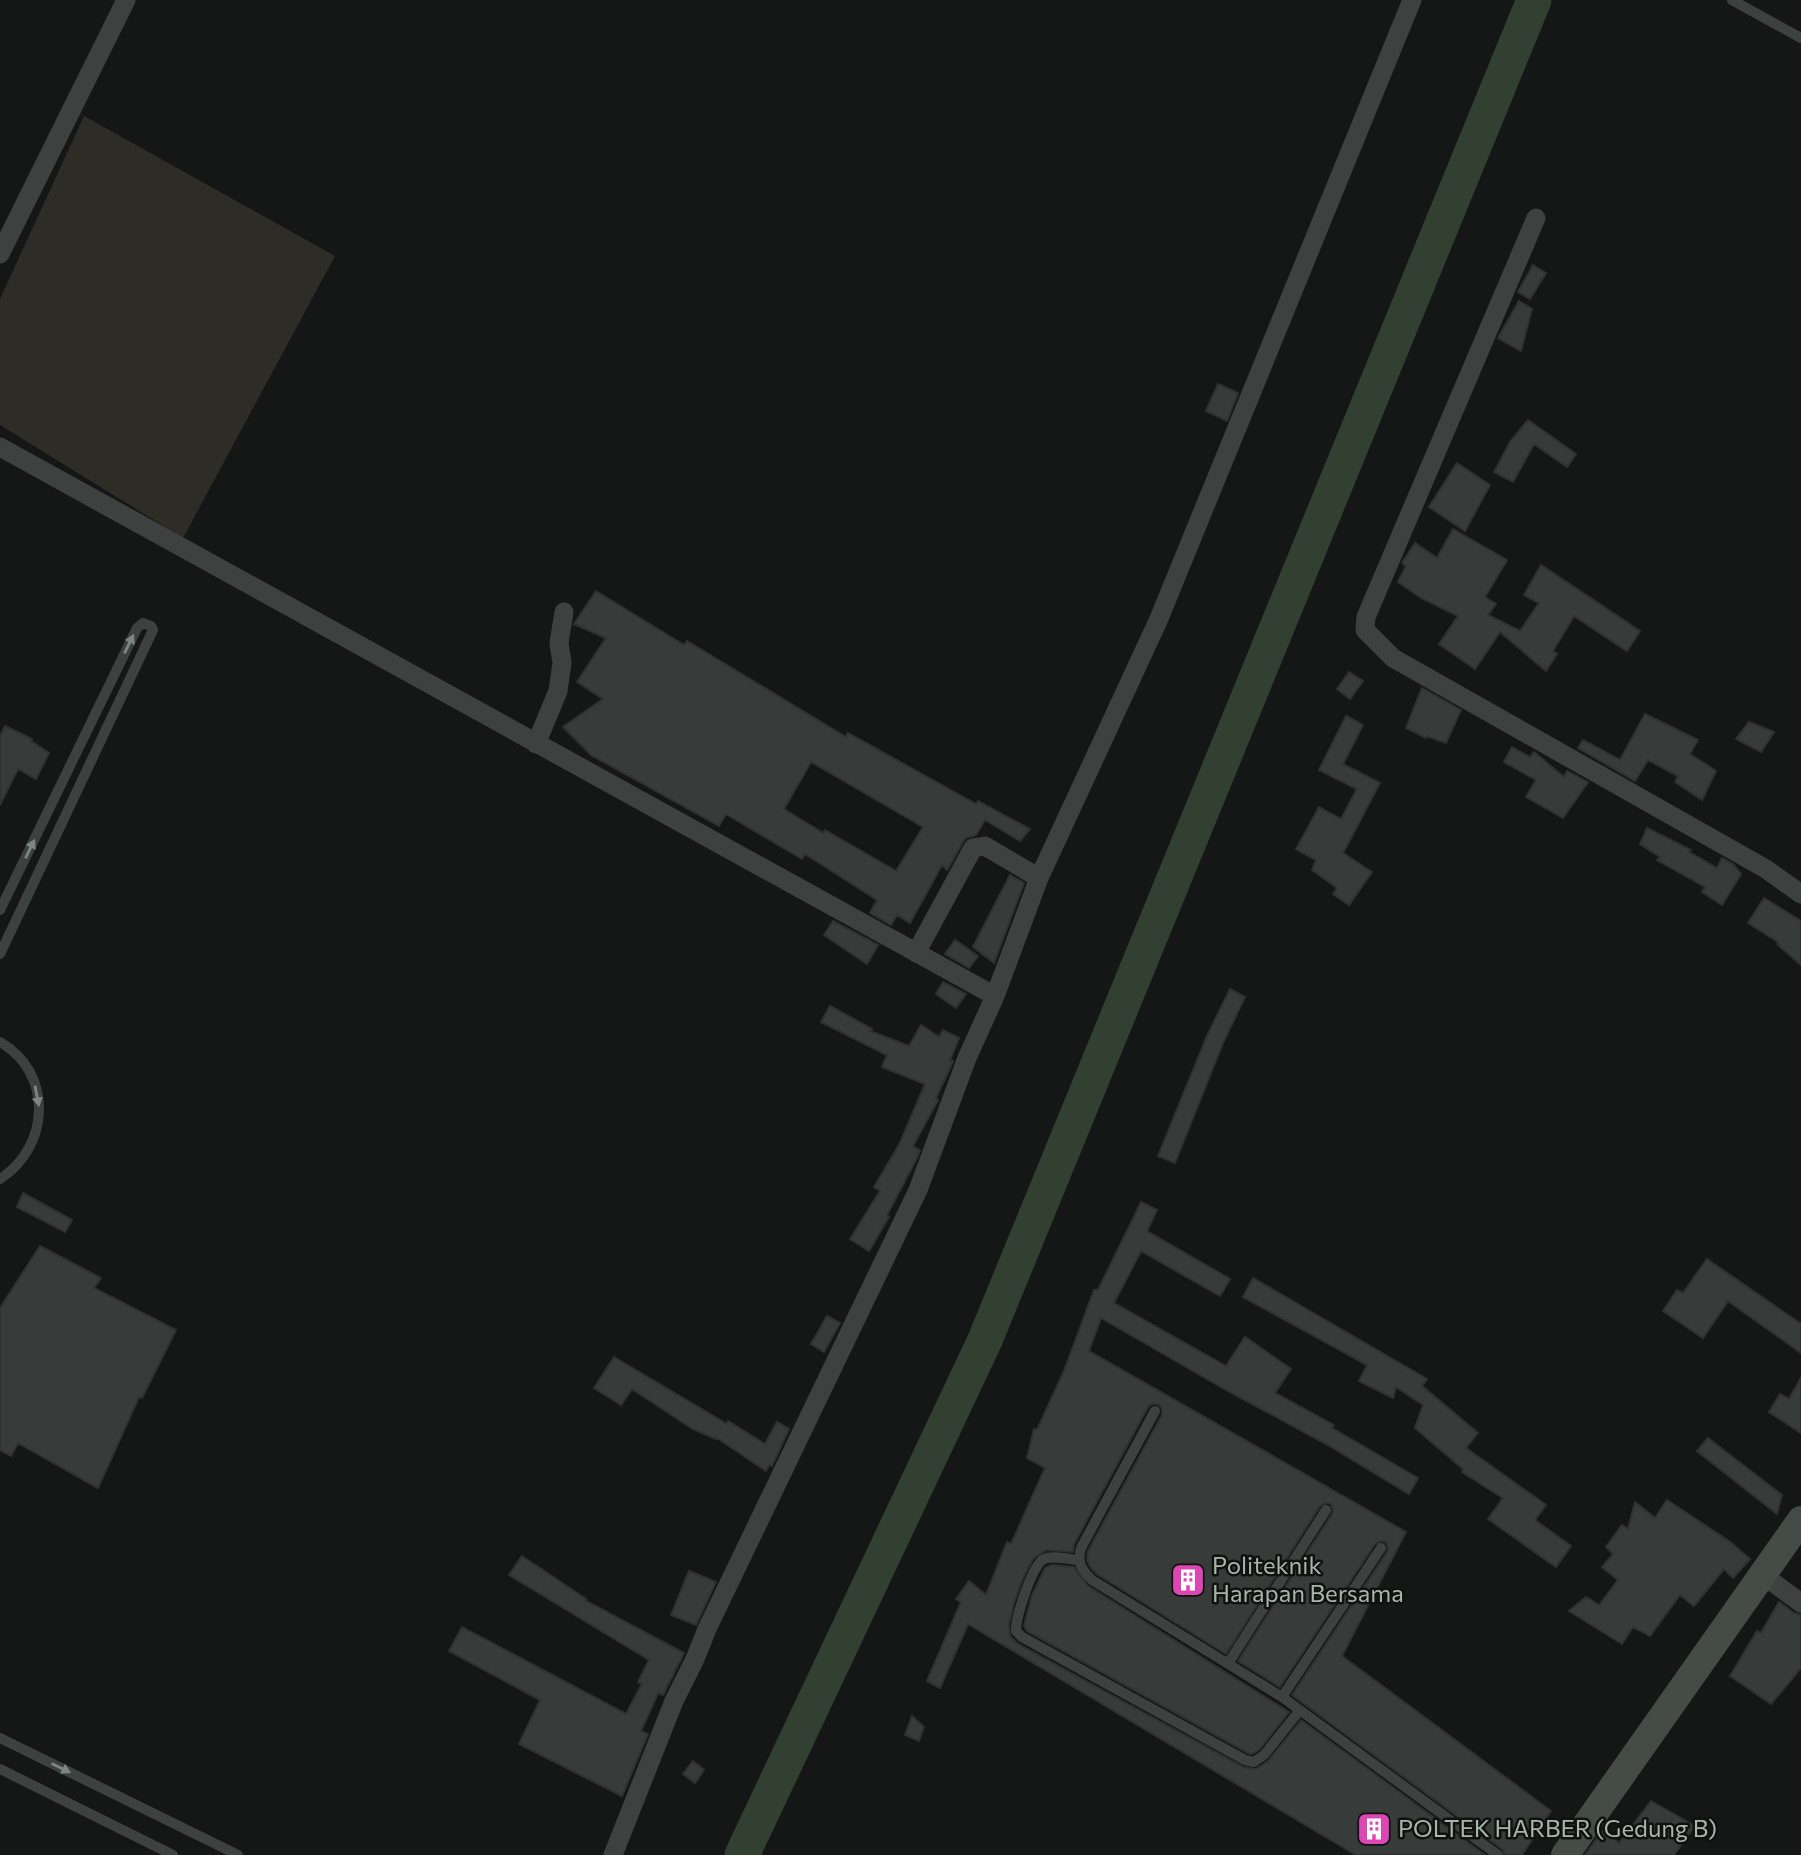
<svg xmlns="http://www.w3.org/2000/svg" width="1801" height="1855" viewBox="0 0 1801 1855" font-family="Commissioner,sans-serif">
<rect width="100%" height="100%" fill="#151716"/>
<path fill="#2e2c26" d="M 84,116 L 335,256 L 183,538 L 0,425 L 0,299 Z"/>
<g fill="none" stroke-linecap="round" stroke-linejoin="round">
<path stroke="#324032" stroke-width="35" d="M 742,1855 L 985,1340 L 1534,0"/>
</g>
<path fill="#373b3a" stroke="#2f3231" stroke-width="2" fill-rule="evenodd" d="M 1533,265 L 1546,273 L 1530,299 L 1518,292 Z
M 1519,301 L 1532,309 L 1521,351 L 1498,338 Z
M 1218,384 L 1238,393 L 1227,421 L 1206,411 Z
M 1528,420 L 1576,454 L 1567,467 L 1534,444 L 1513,482 L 1494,472 L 1510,442 Z
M 1457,463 L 1490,485 L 1465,531 L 1429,507 Z
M 1453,529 L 1507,560 L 1485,597 L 1496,604 L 1488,615 L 1520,631 L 1539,603 L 1524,595 L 1541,565 L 1640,631 L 1627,651 L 1574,616 L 1553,651 L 1557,654 L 1546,671 L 1500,632 L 1475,669 L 1439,644 L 1458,616 L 1421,598 L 1398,582 L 1406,566 L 1402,563 L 1415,543 L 1437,558 Z
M 596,591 L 684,645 L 687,641 L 846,737 L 848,733 L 976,804 L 978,801 L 1030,829 L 1020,841 L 985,820 L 976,835 L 966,838 L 963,842 L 947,870 L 942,865 L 910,923 L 897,915 L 891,925 L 870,913 L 877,900 L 805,854 L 802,859 L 726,814 L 719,826 L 591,755 L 563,727 L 603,699 L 577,682 L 606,638 L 574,624 ZM 811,762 L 923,827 L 896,871 L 825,830 L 823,833 L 784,809 Z
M 1349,672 L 1363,681 L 1350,699 L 1337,689 Z
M 1422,688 L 1461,710 L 1446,743 L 1427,736 L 1426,738 L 1406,728 Z
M 1645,714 L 1698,740 L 1690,754 L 1716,771 L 1702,800 L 1675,782 L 1678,776 L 1648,760 L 1635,781 L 1578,748 L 1583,740 L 1620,760 Z
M 1346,716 L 1363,725 L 1343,764 L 1380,783 L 1343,853 L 1372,872 L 1349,905 L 1333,894 L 1337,888 L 1312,870 L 1316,860 L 1296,849 L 1319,807 L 1341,819 L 1357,789 L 1319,770 Z
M 1749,722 L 1774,732 L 1761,752 L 1736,739 Z
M 5,726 L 32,739 L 31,741 L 49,753 L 36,779 L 18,769 L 0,805 L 0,736 Z
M 1512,747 L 1530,757 L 1534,752 L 1564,777 L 1567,771 L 1588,782 L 1563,818 L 1526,797 L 1536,780 L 1504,762 Z
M 1647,828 L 1691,850 L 1689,852 L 1717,868 L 1722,858 L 1733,864 L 1741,874 L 1722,905 L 1702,892 L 1705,887 L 1657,860 L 1660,857 L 1640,844 Z
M 1010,875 L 1024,883 L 994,963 L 973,947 Z
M 1764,898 L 1801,921 L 1801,965 L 1777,944 L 1778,942 L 1748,923 Z
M 833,921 L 878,945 L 867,964 L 824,935 Z
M 955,940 L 978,956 L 969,968 L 945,954 Z
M 943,982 L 966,994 L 956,1008 L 936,994 Z
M 1230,989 L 1245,997 L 1223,1043 L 1175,1163 L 1158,1156 L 1207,1036 Z
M 830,1006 L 872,1029 L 870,1031 L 909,1046 L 921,1025 L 939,1037 L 943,1030 L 959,1038 L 950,1060 L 953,1061 L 950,1068 L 936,1098 L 938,1100 L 913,1146 L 920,1150 L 918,1156 L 887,1215 L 889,1217 L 869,1251 L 850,1239 L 880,1191 L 874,1187 L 900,1143 L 925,1084 L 882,1067 L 887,1055 L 821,1022 Z
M 23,1193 L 72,1220 L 65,1232 L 17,1207 Z
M 1141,1202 L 1157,1210 L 1147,1231 L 1230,1279 L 1220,1296 L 1141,1251 L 1114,1303 L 1226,1366 L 1245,1337 L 1291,1369 L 1275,1393 L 1334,1425 L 1332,1428 L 1418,1478 L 1409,1494 L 1328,1445 L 1226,1390 L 1101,1318 L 1089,1351 L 1406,1532 L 1342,1656 L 1551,1811 L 1522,1855 L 1505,1855 L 1502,1849 L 1292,1695 L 1387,1552 L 1388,1548 L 1386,1542 L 1381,1541 L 1375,1544 L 1280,1687 L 1238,1661 L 1332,1514 L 1333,1510 L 1331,1504 L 1326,1503 L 1320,1506 L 1226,1654 L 1097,1574 L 1091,1568 L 1087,1560 L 1088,1551 L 1162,1415 L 1162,1408 L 1158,1404 L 1152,1404 L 1148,1407 L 1074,1544 L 1073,1552 L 1046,1550 L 1033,1559 L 1023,1578 L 1014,1603 L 1009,1624 L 1010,1636 L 1018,1644 L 1243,1767 L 1256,1769 L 1268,1761 L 1301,1720 L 1485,1855 L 1356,1855 L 968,1624 L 940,1688 L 927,1681 L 961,1602 L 956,1599 L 969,1581 L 986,1595 L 1007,1542 L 1011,1544 L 1045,1468 L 1027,1458 L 1034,1429 L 1037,1430 L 1064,1371 L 1094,1290 L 1098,1290 Z
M 40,1246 L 101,1278 L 94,1288 L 176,1330 L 142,1398 L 139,1397 L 98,1488 L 18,1443 L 11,1456 L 0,1450 L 0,1308 Z
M 1707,1259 L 1801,1324 L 1801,1353 L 1728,1301 L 1703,1338 L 1663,1311 L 1677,1290 L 1683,1293 Z
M 1253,1278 L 1427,1379 L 1422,1386 L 1478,1433 L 1466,1448 L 1546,1505 L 1535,1520 L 1571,1546 L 1556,1567 L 1488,1519 L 1503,1498 L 1462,1472 L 1463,1469 L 1415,1428 L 1423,1405 L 1396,1387 L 1393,1398 L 1359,1381 L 1367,1365 L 1243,1297 Z
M 827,1316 L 840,1323 L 824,1352 L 811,1344 Z
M 614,1357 L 727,1424 L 728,1421 L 765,1444 L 777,1422 L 789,1429 L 772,1466 L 769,1465 L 766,1471 L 717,1438 L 716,1439 L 693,1429 L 632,1389 L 621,1405 L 594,1388 Z
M 1801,1378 L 1801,1433 L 1769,1412 L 1780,1394 L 1789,1399 Z
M 1708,1438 L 1782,1495 L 1777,1514 L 1697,1451 Z
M 1667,1500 L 1729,1541 L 1750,1559 L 1733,1578 L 1724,1569 L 1694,1606 L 1680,1595 L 1650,1636 L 1633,1627 L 1622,1644 L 1569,1611 L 1586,1597 L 1599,1605 L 1618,1580 L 1602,1567 L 1613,1554 L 1606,1547 L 1622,1525 L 1628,1529 L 1635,1502 L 1655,1518 Z
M 522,1556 L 586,1599 L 586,1601 L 684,1653 L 663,1695 L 658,1693 L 641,1731 L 648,1734 L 622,1796 L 519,1744 L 540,1700 L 449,1651 L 462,1627 L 626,1714 L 642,1684 L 638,1682 L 649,1660 L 509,1575 Z
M 1052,1565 L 1074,1567 L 1088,1586 L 1289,1712 L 1259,1750 L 1252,1754 L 1248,1753 L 1027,1631 L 1024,1626 L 1032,1595 L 1045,1568 Z
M 689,1571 L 716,1582 L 696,1625 L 671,1615 Z
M 1779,1602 L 1794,1613 L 1801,1615 L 1801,1668 L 1771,1704 L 1730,1676 L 1757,1631 L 1761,1633 Z
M 912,1716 L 924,1727 L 919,1741 L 905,1735 Z
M 693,1761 L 704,1770 L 695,1783 L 683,1774 Z
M 1651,1801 L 1695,1826 L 1674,1855 L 1585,1855 L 1603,1830 L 1619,1843 Z"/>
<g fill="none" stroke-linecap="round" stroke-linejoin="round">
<path stroke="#3d4240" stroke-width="10" d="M 1732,0 L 1801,38
M 0,910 L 137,628 L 143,623 L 151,626 L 153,630 L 0,954
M 0,1042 C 54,1073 50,1147 0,1179
M 1155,1411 L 1081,1548 C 1077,1563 1081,1569 1092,1580 L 1282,1697 L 1498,1855
M 1077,1560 C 1068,1559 1052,1555 1044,1559 C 1032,1565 1015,1619 1016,1631 L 1022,1637 L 1245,1760 L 1254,1762 L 1264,1755 L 1300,1710
M 1229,1662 L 1326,1510
M 1282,1697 L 1381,1548
M 0,1738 L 238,1855
M 0,1769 L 173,1855"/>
<path stroke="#3d4240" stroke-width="19" d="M 1536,218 L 1366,617 L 1365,630 L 1393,658 L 1766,869 L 1801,894
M 0,254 L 126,0
M 0,447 L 995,996
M 536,744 L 558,691 L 562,663 L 559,643 L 564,612
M 916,953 L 973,848 L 985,846 L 1039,878
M 1763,1575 L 1801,1603
M 613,1855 L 674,1701 L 695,1659 L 707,1629 L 918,1190 L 967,1058 L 995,996 L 1039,878 L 1158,621 L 1412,0"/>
<path stroke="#454b47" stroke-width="28" d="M 1565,1855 L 1801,1520"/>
</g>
<defs><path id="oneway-solid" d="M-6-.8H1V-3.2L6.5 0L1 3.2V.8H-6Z" transform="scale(1.75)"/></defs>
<g fill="#7d8781">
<use href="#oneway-solid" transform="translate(129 644) rotate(-64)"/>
<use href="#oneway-solid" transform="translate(30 849) rotate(-64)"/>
<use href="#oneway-solid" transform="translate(37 1096) rotate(79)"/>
<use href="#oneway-solid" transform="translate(61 1768) rotate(26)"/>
</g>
<defs>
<g id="building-square" transform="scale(1.75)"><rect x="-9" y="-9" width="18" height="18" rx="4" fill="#dd47b4" stroke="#101211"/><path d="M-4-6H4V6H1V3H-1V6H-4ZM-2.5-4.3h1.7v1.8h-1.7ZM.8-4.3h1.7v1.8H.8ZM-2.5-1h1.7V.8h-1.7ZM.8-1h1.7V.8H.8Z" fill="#fff"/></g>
</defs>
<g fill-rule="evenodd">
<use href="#building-square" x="1188" y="1580"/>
<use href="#building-square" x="1374" y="1829"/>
</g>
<g text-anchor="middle" stroke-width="5" stroke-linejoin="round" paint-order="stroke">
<g font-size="24" fill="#a8b5ac" stroke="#101211" text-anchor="start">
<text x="1212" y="1574">Politeknik<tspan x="1212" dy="28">Harapan Bersama</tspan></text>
<text x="1398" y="1837">POLTEK HARBER (Gedung B)</text>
</g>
</g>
</svg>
